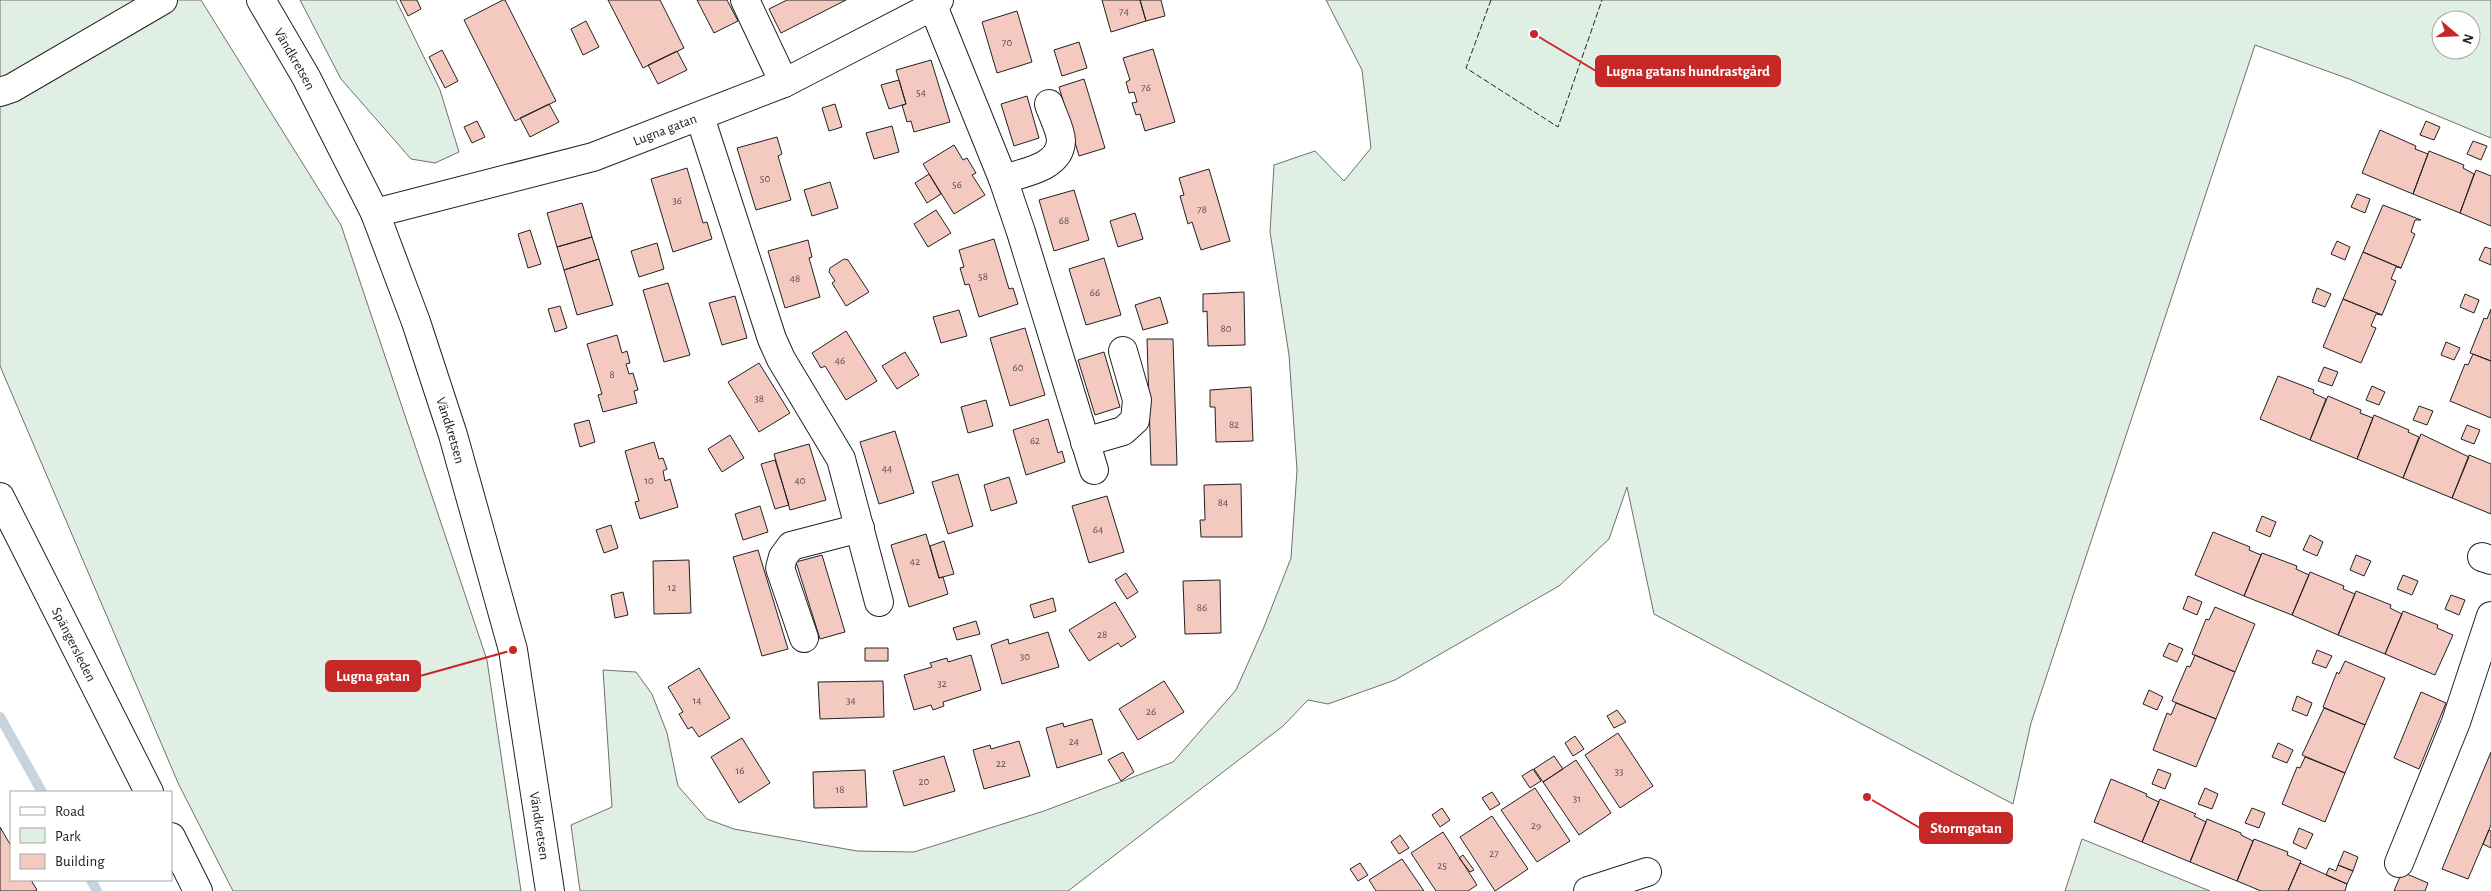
<svg xmlns="http://www.w3.org/2000/svg" width="2491" height="891" viewBox="0 0 2491 891" font-family="'Alegreya Sans',sans-serif">
<rect width="100%" height="100%" fill="#fff"/>
<path fill="#e0efe3" stroke="#6f6f6f" fill-rule="evenodd" d="M 0,0 L 201,0 L 341,225 L 487,660 L 521,891 L 233,891 L 179,785 L 0,366 Z
M 300,0 L 396,0 L 440,90 L 459,152 L 435,163 L 411,159 L 341,79 Z
M 1326,0 L 2491,0 L 2491,138 L 2349,79 L 2255,45 L 2031,723 L 2013,804 L 1654,614 L 1627,487 L 1609,539 L 1559,586 L 1395,680 L 1328,704 L 1308,700 L 1283,726 L 1068,891 L 580,891 L 571,825 L 612,807 L 603,670 L 636,672 L 652,694 L 667,733 L 678,786 L 707,819 L 734,829 L 857,851 L 914,852 L 1044,811 L 1173,762 L 1236,690 L 1264,627 L 1291,558 L 1297,470 L 1289,355 L 1270,232 L 1274,165 L 1315,151 L 1344,181 L 1371,148 L 1362,70 ZM 2441,20 L 2471,20 L 2471,50 L 2441,50 Z
M 2082,839 L 2210,891 L 2065,891 Z"/>
<g fill="none" stroke-linecap="round" stroke-linejoin="round">
<path stroke="#c7d3dd" stroke-width="10" d="M 0,717 L 42,792
M 91,880 L 97,891"/>
</g>
<path fill="#f3c9c0" stroke="#222" d="M 400,0 L 417,0 L 421,9 L 408,16 Z
M 503,0 L 505,0 L 556,101 L 515,121 L 464,20 Z
M 608,0 L 660,0 L 684,48 L 643,68 Z
M 697,0 L 727,0 L 738,21 L 714,33 Z
M 787,0 L 846,0 L 781,33 L 769,9 Z
M 1102,0 L 1140,0 L 1146,21 L 1111,32 Z
M 1140,0 L 1161,0 L 1165,16 L 1146,21 Z
M 1017,11 L 1032,62 L 997,73 L 982,22 Z
M 586,21 L 599,47 L 583,55 L 571,29 Z
M 1079,42 L 1087,68 L 1062,76 L 1054,50 Z
M 1153,49 L 1175,122 L 1145,131 L 1140,114 L 1136,115 L 1132,103 L 1137,102 L 1134,92 L 1129,93 L 1126,82 L 1130,80 L 1123,58 Z
M 442,50 L 458,81 L 445,88 L 429,57 Z
M 677,51 L 687,70 L 658,84 L 648,65 Z
M 931,60 L 950,122 L 914,132 L 911,121 L 907,122 L 902,105 L 906,104 L 896,70 Z
M 1084,79 L 1105,148 L 1079,156 L 1059,87 Z
M 899,80 L 906,104 L 889,109 L 881,85 Z
M 1027,96 L 1039,138 L 1014,146 L 1001,104 Z
M 549,104 L 559,122 L 530,137 L 520,118 Z
M 835,104 L 842,127 L 829,131 L 822,108 Z
M 477,121 L 485,137 L 472,143 L 464,127 Z
M 2426,121 L 2440,127 L 2434,140 L 2420,135 Z
M 892,126 L 899,152 L 874,159 L 866,133 Z
M 2380,130 L 2416,146 L 2415,149 L 2428,154 L 2413,194 L 2362,173 Z
M 777,137 L 782,154 L 778,156 L 791,200 L 756,210 L 737,148 Z
M 2473,141 L 2487,146 L 2481,160 L 2467,154 Z
M 954,145 L 963,160 L 967,158 L 976,173 L 972,175 L 985,195 L 954,214 L 923,164 Z
M 2429,151 L 2464,165 L 2463,168 L 2474,174 L 2460,213 L 2413,194 Z
M 687,168 L 703,223 L 707,222 L 712,239 L 673,252 L 651,179 Z
M 1209,169 L 1230,241 L 1201,250 L 1192,222 L 1188,224 L 1180,196 L 1184,195 L 1179,178 Z
M 2476,170 L 2491,176 L 2491,226 L 2460,213 Z
M 929,174 L 941,194 L 927,203 L 915,183 Z
M 830,182 L 838,208 L 812,216 L 804,190 Z
M 1074,190 L 1089,240 L 1054,251 L 1039,200 Z
M 2357,194 L 2370,199 L 2365,213 L 2351,207 Z
M 582,203 L 592,237 L 557,247 L 547,213 Z
M 2383,205 L 2421,220 L 2415,220 L 2411,232 L 2415,234 L 2401,268 L 2363,252 Z
M 936,210 L 951,233 L 928,247 L 914,224 Z
M 1135,213 L 1143,239 L 1118,247 L 1110,221 Z
M 530,230 L 541,264 L 528,268 L 518,234 Z
M 592,237 L 599,259 L 564,270 L 557,247 Z
M 994,239 L 1009,289 L 1013,288 L 1018,304 L 979,317 L 969,284 L 965,285 L 960,268 L 964,267 L 959,250 Z
M 808,240 L 812,257 L 809,258 L 820,297 L 785,308 L 768,251 Z
M 2337,241 L 2350,247 L 2345,260 L 2331,254 Z
M 657,243 L 664,269 L 639,277 L 631,251 Z
M 2485,247 L 2491,249 L 2491,265 L 2479,260 Z
M 2363,252 L 2401,268 L 2396,267 L 2391,279 L 2396,281 L 2382,315 L 2343,299 Z
M 1104,258 L 1121,315 L 1086,325 L 1069,269 Z
M 599,259 L 613,305 L 577,315 L 564,270 Z
M 844,259 L 848,260 L 869,292 L 846,306 L 832,283 L 835,281 L 829,272 L 830,268 Z
M 668,283 L 690,355 L 664,362 L 643,290 Z
M 2317,288 L 2331,294 L 2325,307 L 2312,302 Z
M 1244,292 L 1245,345 L 1208,346 L 1207,311 L 1203,312 L 1203,294 Z
M 2465,294 L 2479,300 L 2474,313 L 2460,307 Z
M 735,296 L 747,338 L 722,345 L 709,303 Z
M 1160,297 L 1168,323 L 1143,330 L 1135,305 Z
M 2343,299 L 2382,315 L 2376,314 L 2371,326 L 2376,328 L 2361,363 L 2323,347 Z
M 560,306 L 567,328 L 555,332 L 548,309 Z
M 2491,309 L 2491,361 L 2470,353 L 2484,318 L 2487,319 Z
M 959,310 L 967,336 L 941,343 L 933,317 Z
M 1025,328 L 1045,395 L 1010,406 L 990,338 Z
M 846,331 L 877,381 L 846,400 L 825,366 L 821,368 L 812,353 Z
M 617,335 L 622,353 L 627,351 L 630,363 L 626,364 L 629,374 L 633,373 L 638,390 L 634,391 L 637,403 L 603,412 L 598,395 L 602,394 L 587,344 Z
M 1147,339 L 1173,339 L 1177,465 L 1151,465 Z
M 2446,342 L 2460,348 L 2454,360 L 2441,355 Z
M 905,352 L 919,375 L 897,389 L 882,366 Z
M 1104,352 L 1120,407 L 1095,415 L 1078,360 Z
M 2473,354 L 2491,361 L 2491,418 L 2450,401 L 2465,364 L 2468,365 Z
M 759,363 L 790,413 L 759,432 L 728,382 Z
M 2324,367 L 2338,372 L 2332,386 L 2318,381 Z
M 2278,376 L 2314,390 L 2313,393 L 2326,399 L 2310,440 L 2260,419 Z
M 2372,386 L 2385,392 L 2379,405 L 2366,400 Z
M 1251,387 L 1253,441 L 1216,442 L 1215,407 L 1210,407 L 1210,390 Z
M 2328,396 L 2361,410 L 2360,413 L 2373,418 L 2357,459 L 2310,440 Z
M 986,400 L 993,426 L 968,433 L 961,407 Z
M 2419,406 L 2433,411 L 2427,425 L 2413,420 Z
M 2374,415 L 2409,430 L 2408,432 L 2419,437 L 2403,478 L 2357,459 Z
M 1048,419 L 1058,453 L 1062,451 L 1065,462 L 1026,475 L 1013,430 Z
M 589,420 L 595,442 L 580,447 L 574,424 Z
M 2467,425 L 2480,430 L 2474,444 L 2461,439 Z
M 895,431 L 914,493 L 879,504 L 860,442 Z
M 2421,434 L 2469,457 L 2452,498 L 2403,478 Z
M 730,435 L 744,458 L 722,472 L 708,449 Z
M 654,442 L 659,459 L 663,458 L 667,469 L 663,471 L 665,481 L 670,479 L 678,507 L 640,519 L 635,502 L 639,501 L 625,451 Z
M 809,444 L 826,500 L 790,510 L 774,454 Z
M 2469,455 L 2491,464 L 2491,514 L 2452,498 Z
M 775,460 L 789,505 L 775,509 L 761,464 Z
M 958,474 L 973,526 L 948,534 L 932,482 Z
M 1009,477 L 1017,503 L 991,511 L 984,485 Z
M 1241,484 L 1242,537 L 1201,537 L 1200,520 L 1205,520 L 1204,485 Z
M 1107,496 L 1124,552 L 1089,563 L 1072,506 Z
M 760,506 L 768,532 L 743,540 L 735,514 Z
M 2262,516 L 2276,522 L 2270,537 L 2256,531 Z
M 611,525 L 618,548 L 604,553 L 596,530 Z
M 2213,532 L 2250,547 L 2249,550 L 2261,555 L 2244,596 L 2195,575 Z
M 926,534 L 939,578 L 943,577 L 948,594 L 909,607 L 891,545 Z
M 2310,535 L 2323,542 L 2317,556 L 2303,550 Z
M 944,541 L 954,574 L 939,578 L 930,546 Z
M 758,550 L 788,649 L 762,656 L 733,557 Z
M 2262,553 L 2297,566 L 2296,569 L 2309,575 L 2292,615 L 2244,596 Z
M 822,555 L 845,632 L 820,639 L 796,562 Z
M 2356,555 L 2371,561 L 2364,576 L 2350,570 Z
M 689,560 L 691,613 L 654,614 L 653,561 Z
M 2310,572 L 2344,586 L 2343,589 L 2355,594 L 2338,635 L 2292,615 Z
M 1126,573 L 1138,592 L 1127,599 L 1115,580 Z
M 2403,575 L 2418,581 L 2412,595 L 2397,589 Z
M 1220,580 L 1221,633 L 1185,634 L 1183,581 Z
M 2356,591 L 2391,605 L 2390,608 L 2402,614 L 2385,654 L 2338,635 Z
M 623,592 L 628,615 L 615,618 L 611,595 Z
M 2451,595 L 2465,600 L 2459,615 L 2445,609 Z
M 2188,596 L 2202,602 L 2197,615 L 2183,609 Z
M 1053,598 L 1056,611 L 1034,618 L 1030,605 Z
M 1115,602 L 1136,637 L 1121,647 L 1118,643 L 1089,661 L 1069,630 Z
M 2215,607 L 2255,624 L 2235,672 L 2192,654 L 2206,619 L 2209,620 Z
M 2403,611 L 2438,625 L 2437,628 L 2453,635 L 2435,675 L 2385,654 Z
M 976,621 L 980,634 L 957,640 L 953,628 Z
M 1048,632 L 1059,667 L 1002,684 L 991,645 L 1008,639 L 1009,644 Z
M 2169,643 L 2183,649 L 2177,662 L 2163,656 Z
M 865,648 L 888,648 L 888,661 L 865,661 Z
M 2317,650 L 2332,656 L 2326,668 L 2312,663 Z
M 971,655 L 981,690 L 943,702 L 944,706 L 933,710 L 931,705 L 914,710 L 904,675 L 932,667 L 930,663 L 947,658 L 948,662 Z
M 2195,655 L 2235,672 L 2216,719 L 2172,701 L 2187,666 L 2190,667 Z
M 2345,661 L 2385,678 L 2365,725 L 2323,707 L 2337,672 L 2339,674 Z
M 699,668 L 730,718 L 699,737 L 692,727 L 688,729 L 679,714 L 683,712 L 668,687 Z
M 883,681 L 884,717 L 820,719 L 818,682 Z
M 1164,681 L 1184,712 L 1138,740 L 1119,709 Z
M 2149,690 L 2163,697 L 2157,710 L 2143,704 Z
M 2421,692 L 2446,703 L 2419,769 L 2394,758 Z
M 2297,696 L 2312,703 L 2307,716 L 2292,710 Z
M 2176,703 L 2216,719 L 2196,767 L 2153,750 L 2167,713 L 2171,715 Z
M 2324,708 L 2365,725 L 2345,773 L 2302,755 Z
M 1617,710 L 1626,722 L 1614,728 L 1607,716 Z
M 1092,719 L 1102,754 L 1057,768 L 1046,728 L 1063,723 L 1064,727 Z
M 1618,733 L 1653,786 L 1620,808 L 1585,755 Z
M 1575,736 L 1584,749 L 1573,756 L 1565,743 Z
M 742,738 L 770,783 L 739,803 L 711,757 Z
M 1019,741 L 1030,776 L 984,789 L 973,750 L 990,745 L 991,749 Z
M 2278,743 L 2293,750 L 2287,763 L 2272,757 Z
M 1123,752 L 1134,772 L 1121,781 L 1108,760 Z
M 2491,752 L 2491,825 L 2468,879 L 2442,869 Z
M 944,756 L 955,791 L 904,806 L 893,771 Z
M 1554,756 L 1563,769 L 1543,782 L 1534,769 Z
M 2305,757 L 2345,773 L 2325,822 L 2282,804 L 2297,767 L 2300,768 Z
M 1576,760 L 1611,813 L 1579,835 L 1543,782 Z
M 1533,769 L 1541,781 L 1530,788 L 1522,776 Z
M 2158,769 L 2171,774 L 2165,789 L 2152,784 Z
M 865,770 L 867,807 L 814,808 L 813,772 Z
M 2111,779 L 2147,794 L 2146,796 L 2159,802 L 2142,842 L 2094,822 Z
M 1535,788 L 1570,841 L 1537,862 L 1501,810 Z
M 2205,788 L 2218,794 L 2212,809 L 2198,804 Z
M 1492,792 L 1500,804 L 1490,810 L 1482,798 Z
M 2160,799 L 2196,814 L 2194,816 L 2206,822 L 2190,862 L 2142,842 Z
M 1442,808 L 1450,820 L 1440,827 L 1432,815 Z
M 2252,808 L 2265,813 L 2259,828 L 2245,823 Z
M 1492,816 L 1528,869 L 1495,891 L 1460,837 Z
M 2207,819 L 2241,833 L 2241,835 L 2253,841 L 2237,881 L 2190,862 Z
M 0,827 L 11,846 L 11,880 L 31,880 L 37,890 L 35,891 L 0,891 Z
M 2299,828 L 2313,834 L 2306,849 L 2293,843 Z
M 2489,830 L 2491,831 L 2491,848 L 2483,844 Z
M 1443,832 L 1477,885 L 1468,891 L 1436,891 L 1411,853 Z
M 1400,835 L 1409,848 L 1399,854 L 1391,842 Z
M 2254,839 L 2288,852 L 2287,855 L 2301,861 L 2288,891 L 2261,891 L 2237,881 Z
M 2344,851 L 2358,857 L 2353,871 L 2338,865 Z
M 1463,855 L 1474,870 L 1470,872 L 1459,858 Z
M 1402,859 L 1424,891 L 1376,891 L 1369,880 Z
M 1360,863 L 1368,875 L 1358,881 L 1350,869 Z
M 2300,863 L 2347,884 L 2345,891 L 2288,891 Z
M 2338,865 L 2353,871 L 2347,884 L 2326,875 L 2329,868 L 2336,871 Z
M 2402,872 L 2428,883 L 2425,891 L 2394,891 Z"/>
<g fill="none" stroke-linecap="round" stroke-linejoin="round">
<g stroke="#222" stroke-width="30">
<g id="minor">
<path id="s1" d="M 261,0 L 306,77 L 375,213 L 416,322 L 453,435 L 513,650 L 550,891"/>
<path d="M 745,0 L 784,83"/>
<path d="M 933,6 L 1003,179 L 1021,232 L 1094,470"/>
<path d="M 0,92 L 12,88 L 163,0"/>
<path d="M 700,117 L 772,339 L 781,359 L 841,459 L 879,602"/>
<path d="M 1003,179 C 1022,173 1060,168 1061,141 C 1061,130 1052,114 1049,104"/>
<path id="s2" d="M 375,213 L 593,157 L 784,83 L 933,6 L 939,0"/>
<path d="M 1085,442 L 1123,431 L 1135,420 L 1137,400 L 1123,351"/>
<path d="M 2482,557 L 2491,560"/>
<path d="M 804,638 L 780,568 L 783,557 L 791,546 L 860,528"/>
<path d="M 2399,863 L 2456,722 L 2491,616"/>
<path d="M 1588,891 L 1647,872"/>
</g>
</g>
<g stroke="#222" stroke-width="30">
<g id="major">
<path id="s3" d="M 0,497 L 149,792"/>
<path d="M 171,837 L 198,891"/>
</g>
</g>
<use href="#minor" stroke="#fff" stroke-width="28"/>
<use href="#major" stroke="#fff" stroke-width="28"/>
<path stroke="#222" stroke-width="1" stroke-dasharray="6 2.5" stroke-linecap="butt" d="M 1491,0 L 1466,68 L 1558,127 L 1602,0"/>
</g>
<g text-anchor="middle" stroke-width="4" stroke-linejoin="round" paint-order="stroke">
<g font-size="11" fill="#564c4a">
<text x="1124" y="15">74</text>
<text x="1007" y="46">70</text>
<text x="1146" y="91">76</text>
<text x="921" y="96">54</text>
<text x="765" y="182">50</text>
<text x="957" y="188">56</text>
<text x="677" y="204">36</text>
<text x="1202" y="213">78</text>
<text x="1064" y="224">68</text>
<text x="983" y="280">58</text>
<text x="795" y="282">48</text>
<text x="1095" y="296">66</text>
<text x="1226" y="332">80</text>
<text x="840" y="364">46</text>
<text x="1018" y="371">60</text>
<text x="612" y="378">8</text>
<text x="759" y="402">38</text>
<text x="1234" y="428">82</text>
<text x="1035" y="444">62</text>
<text x="887" y="472">44</text>
<text x="649" y="484">10</text>
<text x="800" y="484">40</text>
<text x="1223" y="506">84</text>
<text x="1098" y="533">64</text>
<text x="915" y="565">42</text>
<text x="672" y="591">12</text>
<text x="1202" y="611">86</text>
<text x="1102" y="638">28</text>
<text x="1025" y="660">30</text>
<text x="942" y="687">32</text>
<text x="697" y="704">14</text>
<text x="851" y="704">34</text>
<text x="1151" y="715">26</text>
<text x="1074" y="745">24</text>
<text x="1001" y="767">22</text>
<text x="740" y="774">16</text>
<text x="1619" y="775">33</text>
<text x="924" y="785">20</text>
<text x="840" y="793">18</text>
<text x="1577" y="802">31</text>
<text x="1536" y="829">29</text>
<text x="1494" y="857">27</text>
<text x="1442" y="869">25</text>
</g>
<g font-size="14" fill="#222" stroke="#fff">
<text dy="5" stroke="none"><textPath href="#s1" startOffset="68">Vändkretsen</textPath></text>
<text dy="5" stroke="none"><textPath href="#s2" startOffset="302">Lugna gatan</textPath></text>
<text dy="5" stroke="none"><textPath href="#s1" startOffset="472">Vändkretsen</textPath></text>
<text dy="5" stroke="none"><textPath href="#s3" startOffset="165">Spängersleden</textPath></text>
<text dy="5" stroke="none"><textPath href="#s1" startOffset="878">Vändkretsen</textPath></text>
</g>
</g>
<path fill="none" stroke="#c62828" stroke-width="2" d="M1534 34L1596 71M513 650L420 676M1867 797L1920 828"/>
<g fill="#c62828" stroke="#fff" stroke-width="2">
<circle cx="1534" cy="34" r="5"/>
<circle cx="513" cy="650" r="5"/>
<circle cx="1867" cy="797" r="5"/>
</g>
<g fill="#c62828" stroke="#c62828" stroke-width="2">
<rect x="1596" y="56" width="184" height="30" rx="5"/>
<rect x="326" y="661" width="94" height="30" rx="5"/>
<rect x="1920" y="813" width="92" height="30" rx="5"/>
</g>
<g font-size="15" text-anchor="middle" font-weight="bold" fill="#fff">
<text x="1688" y="76">Lugna gatans hundrastgård</text>
<text x="373" y="681">Lugna gatan</text>
<text x="1966" y="833">Stormgatan</text>
</g>
<rect x="10" y="791" width="162" height="90" fill="#ffffff" stroke="#a7a7a7"/>
<rect x="20" y="807" width="25" height="8" fill="#ffffff" stroke="#a7a7a7"/>
<text x="55" y="816" font-size="15" fill="#222222">Road</text>
<rect x="20" y="828" width="25" height="15" fill="#e0efe3" stroke="#a7a7a7"/>
<text x="55" y="841" font-size="15" fill="#222222">Park</text>
<rect x="20" y="854" width="25" height="15" fill="#f3c9c0" stroke="#a7a7a7"/>
<text x="55" y="866" font-size="15" fill="#222222">Building</text>
<g transform="translate(2456 35) rotate(109)"><circle r="24" fill="#ffffff" stroke="#a7a7a7"/>
<path d="M0-4L9 19L0 12L-9 19Z" fill="#c62828"/>
<text y="-8" font-size="14" font-weight="bold" text-anchor="middle" fill="#222222">N</text>
</g>
</svg>
